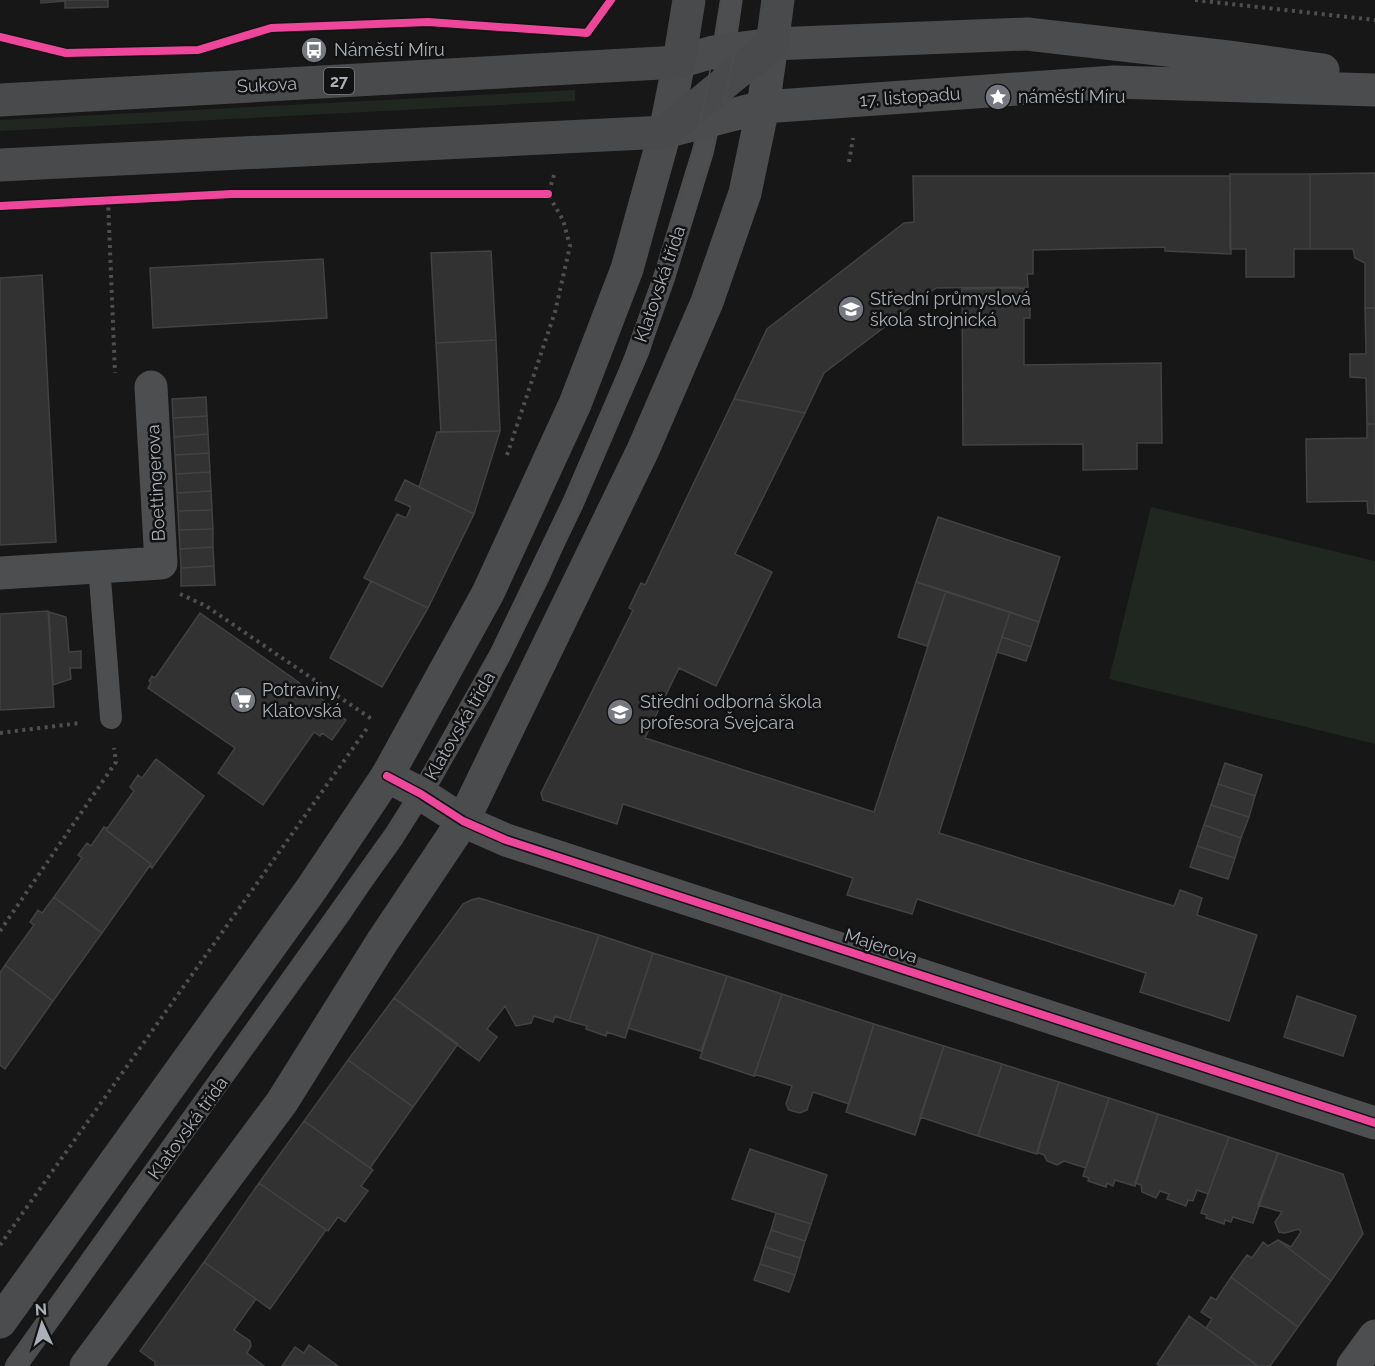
<svg xmlns="http://www.w3.org/2000/svg" width="1375" height="1366" viewBox="0 0 1375 1366" font-family="Raleway,sans-serif">
<rect width="100%" height="100%" fill="#171718"/>
<path fill="#202620" d="M 575,90 L 575,101 L 0,131 L 0,120 Z
M 1151,507 L 1375,561 L 1375,744 L 1109,679 Z"/>
<path fill="#323233" stroke="#404244" stroke-width="1.5" d="M 41,0 L 108,0 L 108,7 L 65,8 L 65,1 L 41,3 Z
M 1375,173 L 1375,308 L 1365,308 L 1365,263 L 1355,258 L 1353,249 L 1310,249 L 1310,174 Z
M 1230,174 L 1310,174 L 1310,249 L 1294,249 L 1294,277 L 1246,277 L 1246,249 L 1230,249 Z
M 913,176 L 1230,176 L 1231,254 L 1165,251 L 1165,247 L 1033,250 L 1033,274 L 1027,274 L 1028,287 L 936,288 L 824,373 L 805,413 L 734,399 L 767,329 L 904,223 L 914,222 Z
M 491,251 L 496,340 L 436,343 L 431,253 Z
M 323,259 L 327,318 L 153,328 L 150,268 Z
M 42,275 L 56,542 L 0,545 L 0,278 Z
M 1024,288 L 1025,303 L 1030,303 L 1030,318 L 1024,318 L 1024,365 L 1161,363 L 1162,443 L 1137,443 L 1137,469 L 1083,470 L 1083,444 L 963,445 L 962,289 Z
M 1365,308 L 1375,308 L 1375,424 L 1367,424 L 1366,378 L 1350,377 L 1350,354 L 1366,354 Z
M 496,340 L 500,431 L 441,432 L 436,343 Z
M 206,397 L 207,416 L 173,418 L 172,399 Z
M 734,399 L 805,413 L 735,554 L 772,572 L 716,686 L 679,668 L 645,738 L 874,812 L 946,591 L 1010,612 L 939,833 L 1174,906 L 1180,890 L 1202,898 L 1197,915 L 1257,935 L 1229,1021 L 1140,992 L 1146,973 L 917,899 L 912,914 L 847,895 L 853,878 L 623,804 L 617,824 L 543,800 L 541,793 L 633,610 L 629,608 L 641,583 L 645,585 Z
M 207,416 L 208,434 L 174,437 L 173,418 Z
M 1367,424 L 1375,424 L 1375,514 L 1368,513 L 1367,501 L 1307,502 L 1306,439 L 1367,438 Z
M 500,431 L 474,514 L 419,487 L 437,432 Z
M 208,434 L 209,453 L 175,455 L 174,437 Z
M 209,453 L 210,472 L 176,474 L 175,455 Z
M 210,472 L 211,491 L 177,493 L 176,474 Z
M 405,480 L 474,514 L 428,608 L 364,578 L 397,514 L 406,518 L 411,507 L 395,500 Z
M 211,491 L 212,510 L 178,511 L 177,493 Z
M 212,510 L 213,529 L 179,530 L 178,511 Z
M 938,517 L 1060,557 L 1039,622 L 916,582 Z
M 213,529 L 213,547 L 180,549 L 179,530 Z
M 213,547 L 214,566 L 181,568 L 180,549 Z
M 214,566 L 215,585 L 181,586 L 181,568 Z
M 371,581 L 428,608 L 382,687 L 330,658 Z
M 916,582 L 946,591 L 927,646 L 898,637 Z
M 48,611 L 54,707 L 0,710 L 0,614 Z
M 49,612 L 66,617 L 69,652 L 81,651 L 81,668 L 70,668 L 71,679 L 53,685 Z
M 1010,612 L 1039,622 L 1031,647 L 1002,637 Z
M 200,613 L 290,676 L 338,711 L 336,713 L 346,720 L 332,740 L 322,733 L 320,736 L 314,732 L 263,805 L 218,773 L 235,748 L 148,688 L 151,683 L 149,681 L 152,676 L 155,678 Z
M 1002,637 L 1031,647 L 1026,661 L 997,652 Z
M 156,759 L 204,796 L 152,868 L 150,866 L 151,864 L 106,830 L 134,791 L 130,787 L 138,775 L 142,778 Z
M 1225,763 L 1262,775 L 1255,796 L 1218,784 Z
M 1218,784 L 1255,796 L 1249,817 L 1211,805 Z
M 1211,805 L 1249,817 L 1241,838 L 1204,825 Z
M 1204,825 L 1241,838 L 1235,858 L 1197,846 Z
M 104,827 L 107,828 L 106,830 L 151,864 L 102,933 L 54,897 L 82,858 L 78,855 L 87,843 L 91,846 Z
M 1197,846 L 1235,858 L 1228,879 L 1190,867 Z
M 54,897 L 102,933 L 53,1001 L 5,965 L 34,925 L 30,922 L 38,910 L 42,913 Z
M 479,898 L 599,935 L 569,1021 L 555,1016 L 553,1022 L 534,1016 L 531,1023 L 516,1026 L 505,1006 L 487,1029 L 497,1037 L 479,1061 L 394,998 L 463,904 L 471,900 Z
M 599,935 L 653,953 L 625,1038 L 607,1032 L 606,1036 L 586,1029 L 587,1026 L 569,1021 Z
M 653,953 L 727,976 L 701,1051 L 628,1028 Z
M 5,965 L 53,1001 L 5,1069 L 0,1065 L 0,973 Z
M 727,976 L 782,994 L 754,1076 L 700,1058 Z
M 782,994 L 874,1024 L 849,1104 L 813,1092 L 807,1110 L 800,1113 L 789,1110 L 786,1104 L 792,1086 L 757,1075 L 754,1076 Z
M 1297,996 L 1356,1016 L 1343,1056 L 1284,1037 Z
M 394,998 L 458,1044 L 413,1107 L 348,1060 Z
M 874,1024 L 944,1046 L 915,1135 L 846,1112 Z
M 944,1046 L 1002,1064 L 978,1136 L 920,1117 Z
M 348,1060 L 413,1107 L 370,1168 L 304,1121 Z
M 1002,1064 L 1059,1082 L 1037,1154 L 978,1136 Z
M 1059,1082 L 1109,1098 L 1086,1168 L 1064,1161 L 1057,1165 L 1047,1161 L 1044,1155 L 1037,1152 Z
M 1109,1098 L 1158,1114 L 1135,1186 L 1115,1180 L 1113,1186 L 1107,1183 L 1106,1187 L 1088,1181 L 1089,1178 L 1083,1176 Z
M 1158,1114 L 1229,1137 L 1208,1194 L 1197,1190 L 1193,1201 L 1188,1200 L 1186,1206 L 1167,1199 L 1169,1194 L 1160,1191 L 1156,1198 L 1142,1192 L 1141,1185 L 1135,1183 Z
M 304,1121 L 373,1170 L 361,1186 L 368,1191 L 345,1222 L 338,1217 L 328,1231 L 259,1183 Z
M 1229,1137 L 1278,1153 L 1253,1223 L 1233,1217 L 1231,1222 L 1225,1220 L 1224,1224 L 1206,1218 L 1207,1215 L 1201,1213 Z
M 750,1149 L 827,1175 L 811,1224 L 732,1199 Z
M 1278,1153 L 1343,1174 L 1363,1234 L 1331,1281 L 1278,1240 L 1291,1247 L 1301,1232 L 1299,1229 L 1285,1233 L 1279,1232 L 1275,1222 L 1282,1212 L 1258,1205 Z
M 259,1183 L 326,1230 L 270,1309 L 204,1262 Z
M 776,1213 L 811,1224 L 805,1241 L 771,1230 Z
M 771,1230 L 805,1241 L 800,1258 L 765,1247 Z
M 1278,1240 L 1331,1281 L 1298,1327 L 1231,1277 L 1247,1255 L 1252,1258 L 1263,1242 L 1268,1246 Z
M 765,1247 L 800,1258 L 795,1275 L 760,1264 Z
M 204,1262 L 256,1299 L 234,1330 L 250,1341 L 251,1346 L 247,1353 L 264,1366 L 155,1366 L 155,1362 L 140,1351 Z
M 760,1264 L 795,1275 L 789,1292 L 754,1280 Z
M 1231,1277 L 1298,1327 L 1270,1366 L 1258,1366 L 1206,1328 L 1212,1319 L 1201,1312 L 1211,1297 L 1216,1300 Z
M 1189,1316 L 1206,1328 L 1258,1366 L 1160,1366 L 1157,1364 Z
M 309,1345 L 338,1366 L 282,1366 L 295,1347 L 304,1353 Z"/>
<g fill="none" stroke-linecap="round" stroke-linejoin="round">
<path stroke="#4d4f52" stroke-width="4" stroke-dasharray="3 4.5" stroke-linecap="butt" d="M 1195,0 L 1375,20
M 849,162 L 853,138
M 108,200 L 115,373
M 507,455 L 555,312 L 570,246 L 563,220 L 548,194 L 554,175
M 180,594 L 206,606 L 373,720
M 0,733 L 80,723
M 0,931 L 116,762 L 114,748
M 0,1245 L 368,727"/>
<path stroke="#4c4e50" stroke-width="22" d="M 721,62 L 731,0
M 99,566 L 111,718
M 16,1366 L 394,836 L 430,779 L 500,655 L 573,503 L 635,359 L 664,278 L 703,151 L 712,109"/>
<path stroke="#4c4e50" stroke-width="33" d="M 0,573 L 161,563 L 151,387
M 387,776 L 421,794 L 463,821 L 506,840 L 1375,1123
M 1353,1366 L 1375,1336"/>
<path stroke="#4b4c4e" stroke-width="33" d="M 679,62 L 713,52 L 772,44 L 1027,34 L 1228,57 L 1323,70
M 665,132 L 763,107 L 1114,82 L 1375,90
M 0,1322 L 312,888 L 387,776 L 488,593 L 575,404 L 627,269 L 665,132 L 679,62
M 86,1366 L 282,1102 L 382,942 L 463,821 L 643,450 L 707,302 L 745,193 L 763,107 L 772,44"/>
<path stroke="#494a4c" stroke-width="33" d="M 0,100 L 679,62 L 689,0
M 0,165 L 665,132 L 772,44 L 778,0"/>
<path stroke="#4c4d4f" stroke-width="1.5" d="M 5,1366 L 375,848 C 486,680 578,491 645,301 C 666,242 687,184 700,123 C 709,83 715,41 721,0
M 27,1366 L 348,920 L 429,799 L 491,695 L 548,581 L 648,355 L 700,195 L 721,119 L 735,49 L 742,0"/>
<g stroke="#121213" stroke-width="11">
<path id="cycleway" d="M 0,37 L 66,53 L 198,50 L 271,28 L 428,22 L 587,33 L 611,0
M 0,206 L 232,194 L 548,194
M 387,776 L 421,794 L 463,821 L 506,840 L 1375,1123"/>
</g>
<use href="#cycleway" stroke="#ed469a" stroke-width="8"/>
</g>
<defs>
<g id="bus-disc" transform="scale(1.35)"><circle r="9.5" fill="#767a80" stroke="#121213"/><path d="M-5-6H5V4H4V6H2V4H-2V6H-4V4H-5ZM-3.5-4V0h7V-4ZM-3.5 1.2v1.5H-2V1.2ZM2 1.2v1.5H3.5V1.2Z" fill="#fff"/></g>
<g id="sight-disc" transform="scale(1.35)"><circle r="9.5" fill="#767a80" stroke="#121213"/><path d="M0-6L1.8-2.2L6-1.7L2.9 1.2L3.7 5.4L0 3.3L-3.7 5.4L-2.9 1.2L-6-1.7L-1.8-2.2Z" fill="#fff"/></g>
<g id="school-disc" transform="scale(1.35)"><circle r="9.5" fill="#767a80" stroke="#121213"/><path d="M0-5L7-2L0 1L-7-2ZM-4 1L0 2.5L4 1V4Q0 6-4 4Z" fill="#fff"/></g>
<g id="supermarket-disc" transform="scale(1.35)"><circle r="9.5" fill="#767a80" stroke="#121213"/><path d="M-6-5.5h2.5l.6 2H6L4.5 2H-2.5L-4.4-4H-6ZM-1.5 3.2a1.3 1.3 0 1 0 .1 0ZM3 3.2a1.3 1.3 0 1 0 .1 0Z" fill="#fff"/></g>
</defs>
<g fill-rule="evenodd">
<use href="#bus-disc" x="314" y="50"/>
<use href="#sight-disc" x="998" y="97"/>
<use href="#school-disc" x="851" y="309"/>
<use href="#supermarket-disc" x="243" y="700"/>
<use href="#school-disc" x="620" y="712"/>
</g>
<g text-anchor="middle" stroke-width="5" stroke-linejoin="round" paint-order="stroke">
<rect fill="#121213" stroke="#7c8186" stroke-width="1.5" x="324" y="68" width="30" height="26" rx="4.5"/>
<g font-size="16" font-weight="bold" fill="#a9b0b8">
<text x="339" y="87">27</text>
</g>
<g font-size="18" fill="#a9b0b8" stroke="#121213" text-anchor="start">
<text x="334" y="56">Náměstí Míru</text>
<text x="1018" y="103">náměstí Míru</text>
<text x="870" y="305">Střední průmyslová<tspan x="870" dy="21">škola strojnická</tspan></text>
<text x="262" y="696">Potraviny<tspan x="262" dy="21">Klatovská</tspan></text>
<text x="640" y="708">Střední odborná škola<tspan x="640" dy="21">profesora Švejcara</tspan></text>
</g>
<g font-size="18" fill="#a9b0b8" stroke="#121213">
<text transform="translate(267 85) rotate(-3)" y="6">Sukova</text>
<text transform="translate(910 97) rotate(-4)" y="6">17. listopadu</text>
<text transform="translate(660 284) rotate(-71)" y="6">Klatovská třída</text>
<text transform="translate(156 483) rotate(-93)" y="6">Boettingerova</text>
<text transform="translate(460 726) rotate(-60)" y="6">Klatovská třída</text>
<text transform="translate(881 946) rotate(18)" y="6">Majerova</text>
<text transform="translate(188 1128) rotate(-54)" y="6">Klatovská třída</text>
</g>
</g>
<g transform="translate(42 1324) rotate(356)" stroke="#121213" stroke-width="4.5" paint-order="stroke">
<path d="M0-4.5L10 22L0 15L-10 22Z" fill="#a9b0b8"/>
<text y="-9" font-size="16" font-weight="bold" text-anchor="middle" fill="#a9b0b8">N</text>
</g>
</svg>
